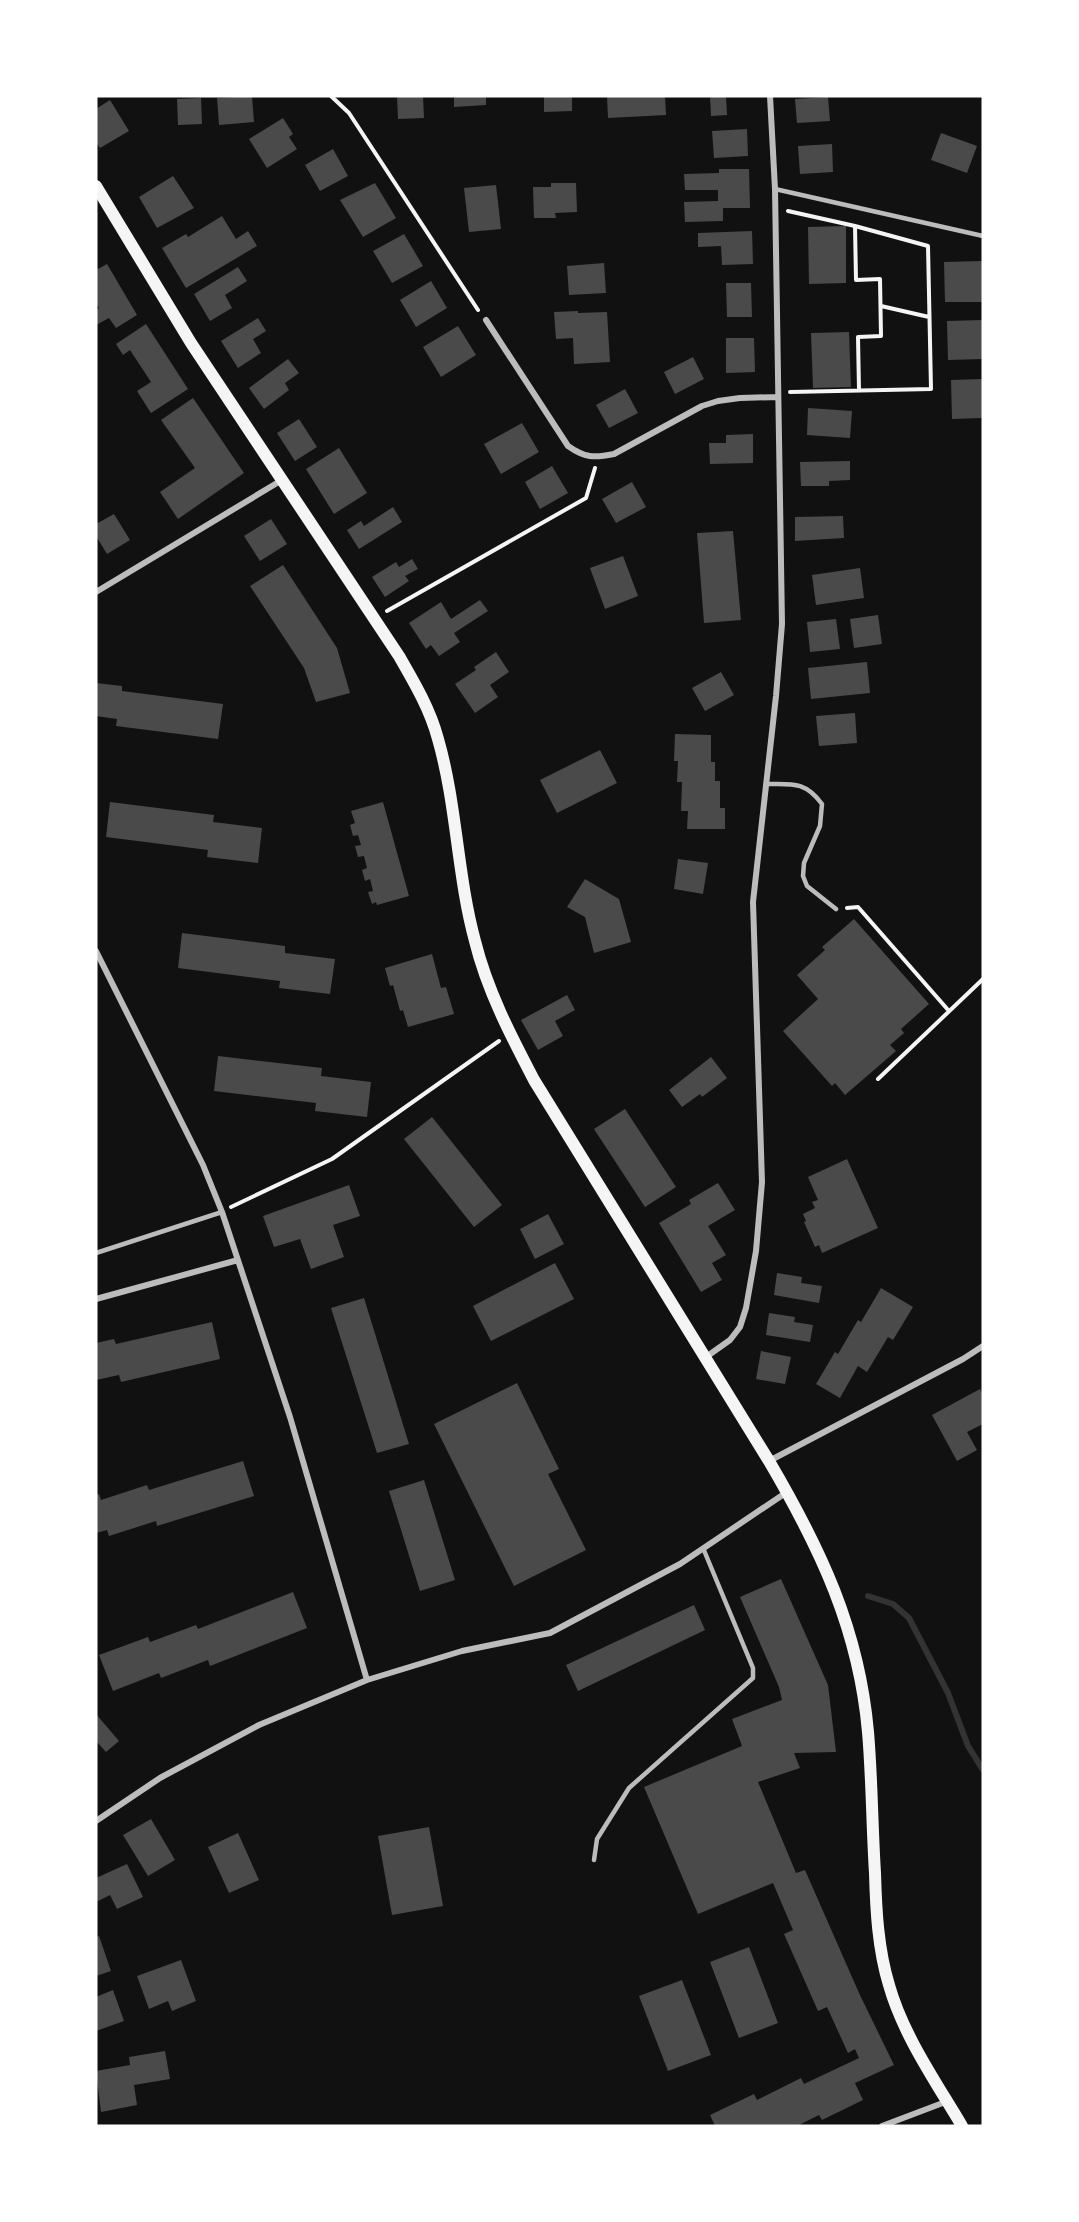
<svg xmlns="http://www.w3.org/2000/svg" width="1079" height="2222" viewBox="0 0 1079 2222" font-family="Inter,sans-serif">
<rect width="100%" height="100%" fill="#111"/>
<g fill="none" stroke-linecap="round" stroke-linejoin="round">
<path stroke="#333" stroke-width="6" d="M 868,1596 L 893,1604 L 909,1618 L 948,1693 L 968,1746 L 983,1770"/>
</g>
<path fill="#4a4a4a" d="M 252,96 L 254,122 L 219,125 L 217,98 Z
M 397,96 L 423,96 L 424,118 L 398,119 Z
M 454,96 L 486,96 L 486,105 L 454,107 Z
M 544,96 L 572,96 L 572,111 L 544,112 Z
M 607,96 L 665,96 L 666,115 L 608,118 Z
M 710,96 L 726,96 L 727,115 L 711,116 Z
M 828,97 L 830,121 L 797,123 L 795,99 Z
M 201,98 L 202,124 L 178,125 L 177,99 Z
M 110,100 L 129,131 L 100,148 L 96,142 L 96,109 Z
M 283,118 L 293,134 L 289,137 L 297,149 L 267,168 L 249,139 Z
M 747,129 L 748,156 L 714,158 L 712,131 Z
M 941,133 L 977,146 L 967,173 L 931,160 Z
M 832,144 L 833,172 L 800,174 L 798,146 Z
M 333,149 L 348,176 L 320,191 L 305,165 Z
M 719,169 L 749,169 L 750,208 L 723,208 L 723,221 L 685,222 L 684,202 L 718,201 L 718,190 L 685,190 L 684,174 L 719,173 Z
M 173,176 L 194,208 L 157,228 L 139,197 Z
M 375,183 L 396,218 L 363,237 L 340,200 Z
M 551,183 L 576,183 L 577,212 L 555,213 L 556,218 L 534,218 L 533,187 L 551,187 Z
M 496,185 L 501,229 L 469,232 L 464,188 Z
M 222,216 L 236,239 L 248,231 L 257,246 L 186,288 L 162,248 L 186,234 L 188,237 Z
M 846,226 L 846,283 L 809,284 L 808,227 Z
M 752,231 L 753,264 L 722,265 L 721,246 L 698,247 L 698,233 Z
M 404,234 L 423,266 L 392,283 L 373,251 Z
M 983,261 L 983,302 L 945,302 L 944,262 Z
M 604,263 L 606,293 L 569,295 L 567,266 Z
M 107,264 L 137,315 L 116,328 L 109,318 L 96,325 L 96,310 L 99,308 L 96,303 L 96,270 Z
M 238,267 L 247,281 L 225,295 L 232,308 L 210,321 L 194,294 Z
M 431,281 L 447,308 L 416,327 L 400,300 Z
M 726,283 L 751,283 L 752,317 L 727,317 Z
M 578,311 L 578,313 L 607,312 L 610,362 L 574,364 L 573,338 L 556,339 L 554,312 Z
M 258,318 L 266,331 L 253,339 L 261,353 L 238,368 L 221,341 Z
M 983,320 L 983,359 L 948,360 L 947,321 Z
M 146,324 L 188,389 L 151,413 L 137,391 L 151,382 L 130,350 L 123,355 L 116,344 Z
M 458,326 L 476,355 L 441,377 L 423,347 Z
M 849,332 L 851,387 L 813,388 L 811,333 Z
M 726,338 L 754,338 L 755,372 L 726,373 Z
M 693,357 L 704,379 L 675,394 L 664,372 Z
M 288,359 L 299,373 L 285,383 L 289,390 L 264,409 L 249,388 Z
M 983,379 L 983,418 L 952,419 L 951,380 Z
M 625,389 L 638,413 L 609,428 L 596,405 Z
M 193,398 L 244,473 L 178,519 L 160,492 L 195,468 L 161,420 Z
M 808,408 L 852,411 L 850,438 L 807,435 Z
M 299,419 L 317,447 L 295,461 L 277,433 Z
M 522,423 L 539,452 L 501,474 L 484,444 Z
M 753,434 L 753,463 L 710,464 L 709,443 L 726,443 L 726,435 Z
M 339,448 L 367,493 L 334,514 L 306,469 Z
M 850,461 L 850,480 L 829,481 L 829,486 L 801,486 L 800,462 Z
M 552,466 L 568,493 L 540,509 L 525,482 Z
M 632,482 L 646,507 L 616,523 L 602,499 Z
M 393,507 L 402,522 L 359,549 L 347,530 L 361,521 L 364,526 Z
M 114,514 L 130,540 L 107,554 L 96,536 L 96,524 Z
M 843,516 L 844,538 L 795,541 L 795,517 Z
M 271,519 L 287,544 L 260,561 L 244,536 Z
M 733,531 L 741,620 L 704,623 L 697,533 Z
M 623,556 L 638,596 L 605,609 L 590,568 Z
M 412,559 L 418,569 L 405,576 L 409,581 L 385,597 L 372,577 L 396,562 L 399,567 Z
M 283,565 L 337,648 L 350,693 L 316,702 L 304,668 L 250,586 Z
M 860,568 L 864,598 L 816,605 L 812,575 Z
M 480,600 L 488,611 L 454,633 L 460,642 L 439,656 L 431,645 L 426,649 L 409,623 L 441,602 L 451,619 Z
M 878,615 L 882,644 L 854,648 L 850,619 Z
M 836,619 L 840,649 L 810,652 L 807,622 Z
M 496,652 L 509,672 L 490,685 L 498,697 L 475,713 L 455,684 L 476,670 L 474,667 Z
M 867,662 L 870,693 L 811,699 L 808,668 Z
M 721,672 L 734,695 L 705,711 L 692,688 Z
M 96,683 L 122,686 L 122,691 L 223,704 L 218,739 L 116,726 L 117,719 L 96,716 Z
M 855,713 L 857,743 L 819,746 L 816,716 Z
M 675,734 L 711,735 L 711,762 L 715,762 L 715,781 L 720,781 L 720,808 L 725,808 L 725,829 L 687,829 L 688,811 L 681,811 L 682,782 L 677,782 L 678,761 L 674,761 Z
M 600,750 L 617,783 L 557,813 L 540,780 Z
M 110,802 L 214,815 L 213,822 L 262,828 L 258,863 L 207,857 L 208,850 L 106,837 Z
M 383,802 L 409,896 L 377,905 L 376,902 L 372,904 L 368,892 L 373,891 L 370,879 L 365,881 L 362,870 L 367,868 L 364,856 L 358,857 L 355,846 L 361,845 L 358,835 L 353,836 L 350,825 L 355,823 L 351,811 Z
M 678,859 L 708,863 L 703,894 L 674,889 Z
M 585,879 L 619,899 L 631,942 L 594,953 L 585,917 L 567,907 Z
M 854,919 L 929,1004 L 901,1029 L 904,1033 L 890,1045 L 896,1051 L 845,1095 L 835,1083 L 832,1086 L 783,1031 L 818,999 L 797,975 L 825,950 L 822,947 Z
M 182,933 L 285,946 L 285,953 L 335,959 L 330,994 L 279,988 L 280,981 L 178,968 Z
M 432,954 L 441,988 L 446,987 L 454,1014 L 408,1027 L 403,1010 L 400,1011 L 393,985 L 390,986 L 385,968 Z
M 567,995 L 575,1010 L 555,1021 L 563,1036 L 538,1050 L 521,1020 Z
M 218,1056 L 322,1068 L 321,1076 L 371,1082 L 367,1117 L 315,1111 L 316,1103 L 214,1091 Z
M 711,1057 L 727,1078 L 702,1097 L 700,1094 L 682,1107 L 669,1090 Z
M 625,1109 L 676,1187 L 645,1207 L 594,1129 Z
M 432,1117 L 502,1205 L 474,1227 L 404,1139 Z
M 847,1159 L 878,1228 L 822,1253 L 819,1245 L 815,1247 L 804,1222 L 806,1221 L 803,1214 L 815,1208 L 812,1202 L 818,1200 L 808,1177 Z
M 718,1183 L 735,1210 L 708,1226 L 726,1255 L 712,1263 L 722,1280 L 701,1292 L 659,1223 L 691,1204 L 689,1200 Z
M 349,1185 L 360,1216 L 333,1225 L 344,1257 L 311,1269 L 300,1239 L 274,1247 L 263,1216 Z
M 548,1214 L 564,1244 L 535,1259 L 520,1229 Z
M 555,1263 L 574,1299 L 491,1341 L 473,1306 Z
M 777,1273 L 802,1277 L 801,1283 L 822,1286 L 819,1303 L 774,1295 Z
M 881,1288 L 913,1307 L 893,1340 L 888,1337 L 867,1372 L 858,1366 L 840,1398 L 816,1384 L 835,1352 L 838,1354 L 858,1320 L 861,1322 Z
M 364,1298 L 409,1444 L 377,1453 L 331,1308 Z
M 769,1313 L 795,1317 L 794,1322 L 813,1325 L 810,1342 L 766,1335 Z
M 212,1322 L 220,1359 L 121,1382 L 119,1375 L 96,1380 L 96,1343 L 114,1339 L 116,1344 Z
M 761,1351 L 791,1357 L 785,1384 L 756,1379 Z
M 517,1383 L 559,1469 L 548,1474 L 586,1550 L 514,1586 L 434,1424 Z
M 980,1389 L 983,1395 L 983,1424 L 967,1432 L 977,1450 L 957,1461 L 932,1415 Z
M 243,1461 L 254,1496 L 157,1526 L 156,1521 L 109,1536 L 107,1530 L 96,1533 L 96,1495 L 99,1494 L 101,1500 L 147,1485 L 149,1490 Z
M 424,1480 L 455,1580 L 420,1591 L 389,1491 Z
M 781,1579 L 828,1685 L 836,1752 L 794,1753 L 800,1768 L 758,1782 L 796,1873 L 805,1870 L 859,1993 L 894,2065 L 855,2083 L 863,2100 L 822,2120 L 819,2115 L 797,2126 L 715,2126 L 710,2115 L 754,2094 L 757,2100 L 801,2078 L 804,2084 L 859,2058 L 855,2049 L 848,2053 L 827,2007 L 818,2011 L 784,1934 L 793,1930 L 773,1883 L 698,1914 L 644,1787 L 742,1746 L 732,1719 L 782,1700 L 779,1687 L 740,1597 Z
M 293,1592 L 307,1628 L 210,1666 L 208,1660 L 161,1678 L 159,1673 L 113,1691 L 99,1655 L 148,1637 L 150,1642 L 196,1625 L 198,1629 Z
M 694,1605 L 705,1630 L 578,1691 L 566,1665 Z
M 96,1714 L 119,1741 L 106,1752 L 96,1741 Z
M 151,1819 L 175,1860 L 148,1876 L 123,1835 Z
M 429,1827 L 443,1906 L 392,1915 L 378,1836 Z
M 238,1833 L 259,1880 L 229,1893 L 208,1847 Z
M 127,1864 L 143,1897 L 117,1909 L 110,1895 L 96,1902 L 96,1878 Z
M 99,1936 L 111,1971 L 96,1976 L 96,1937 Z
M 749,1947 L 778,2023 L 739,2038 L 710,1962 Z
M 181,1960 L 196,2001 L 172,2011 L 168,2001 L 149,2009 L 137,1976 Z
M 682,1980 L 711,2055 L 668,2071 L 639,1996 Z
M 113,1990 L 124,2021 L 96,2031 L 96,1997 Z
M 165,2051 L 170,2079 L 134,2085 L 137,2105 L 101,2112 L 96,2071 L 130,2065 L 129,2057 Z"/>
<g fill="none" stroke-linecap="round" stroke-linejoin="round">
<path stroke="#f5f5f5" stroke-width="4" d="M 331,96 L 349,113 L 478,310
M 788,211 L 855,226 L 928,246 L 931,389 L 790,392
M 855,226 L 856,280 L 880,279 L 881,336 L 858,337 L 859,390
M 881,306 L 929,317
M 387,611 L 586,498 L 595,468
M 847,908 L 858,907 L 949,1011
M 878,1079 L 983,979
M 231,1207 L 332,1159 L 499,1041"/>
<path stroke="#bcbcbc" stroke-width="4.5" d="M 775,189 L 983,236
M 766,784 C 792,784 805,781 822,804 L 820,826 L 804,863 L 803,876 L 807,886 L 836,909
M 96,1253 L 222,1212
M 594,1860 L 597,1839 L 629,1788 L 753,1678 L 753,1668 L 703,1548"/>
<path stroke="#bcbcbc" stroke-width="6" d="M 486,320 L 568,446 C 585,458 594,458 614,454 L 702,406 L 718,401 L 740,398 L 778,397
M 96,592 L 282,480
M 96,951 L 203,1165 L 222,1212 L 290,1417 L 367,1680
M 96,1299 L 238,1260
M 706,1357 L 730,1340 L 740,1327 L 746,1308 L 756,1251 L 762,1182 L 753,902 L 776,696 L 782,624 L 775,189 L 770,96
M 769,1461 L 963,1359 L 983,1346
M 96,1821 L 160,1778 L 259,1725 L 367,1680 L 462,1651 L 550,1633 L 680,1564 L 787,1492
M 882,2126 L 948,2101"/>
<path stroke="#f5f5f5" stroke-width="12" d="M 96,186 L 191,343 L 399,656 C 414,682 430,709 438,739 C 457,805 457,875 475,941 C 487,990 511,1036 534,1080 L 769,1461 C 820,1548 859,1629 868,1732 C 872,1778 872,1826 875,1873 C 876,1910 878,1949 889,1985 C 903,2035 936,2082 962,2126"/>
</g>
<rect width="1079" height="2222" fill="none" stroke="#ffffff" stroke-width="195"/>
</svg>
